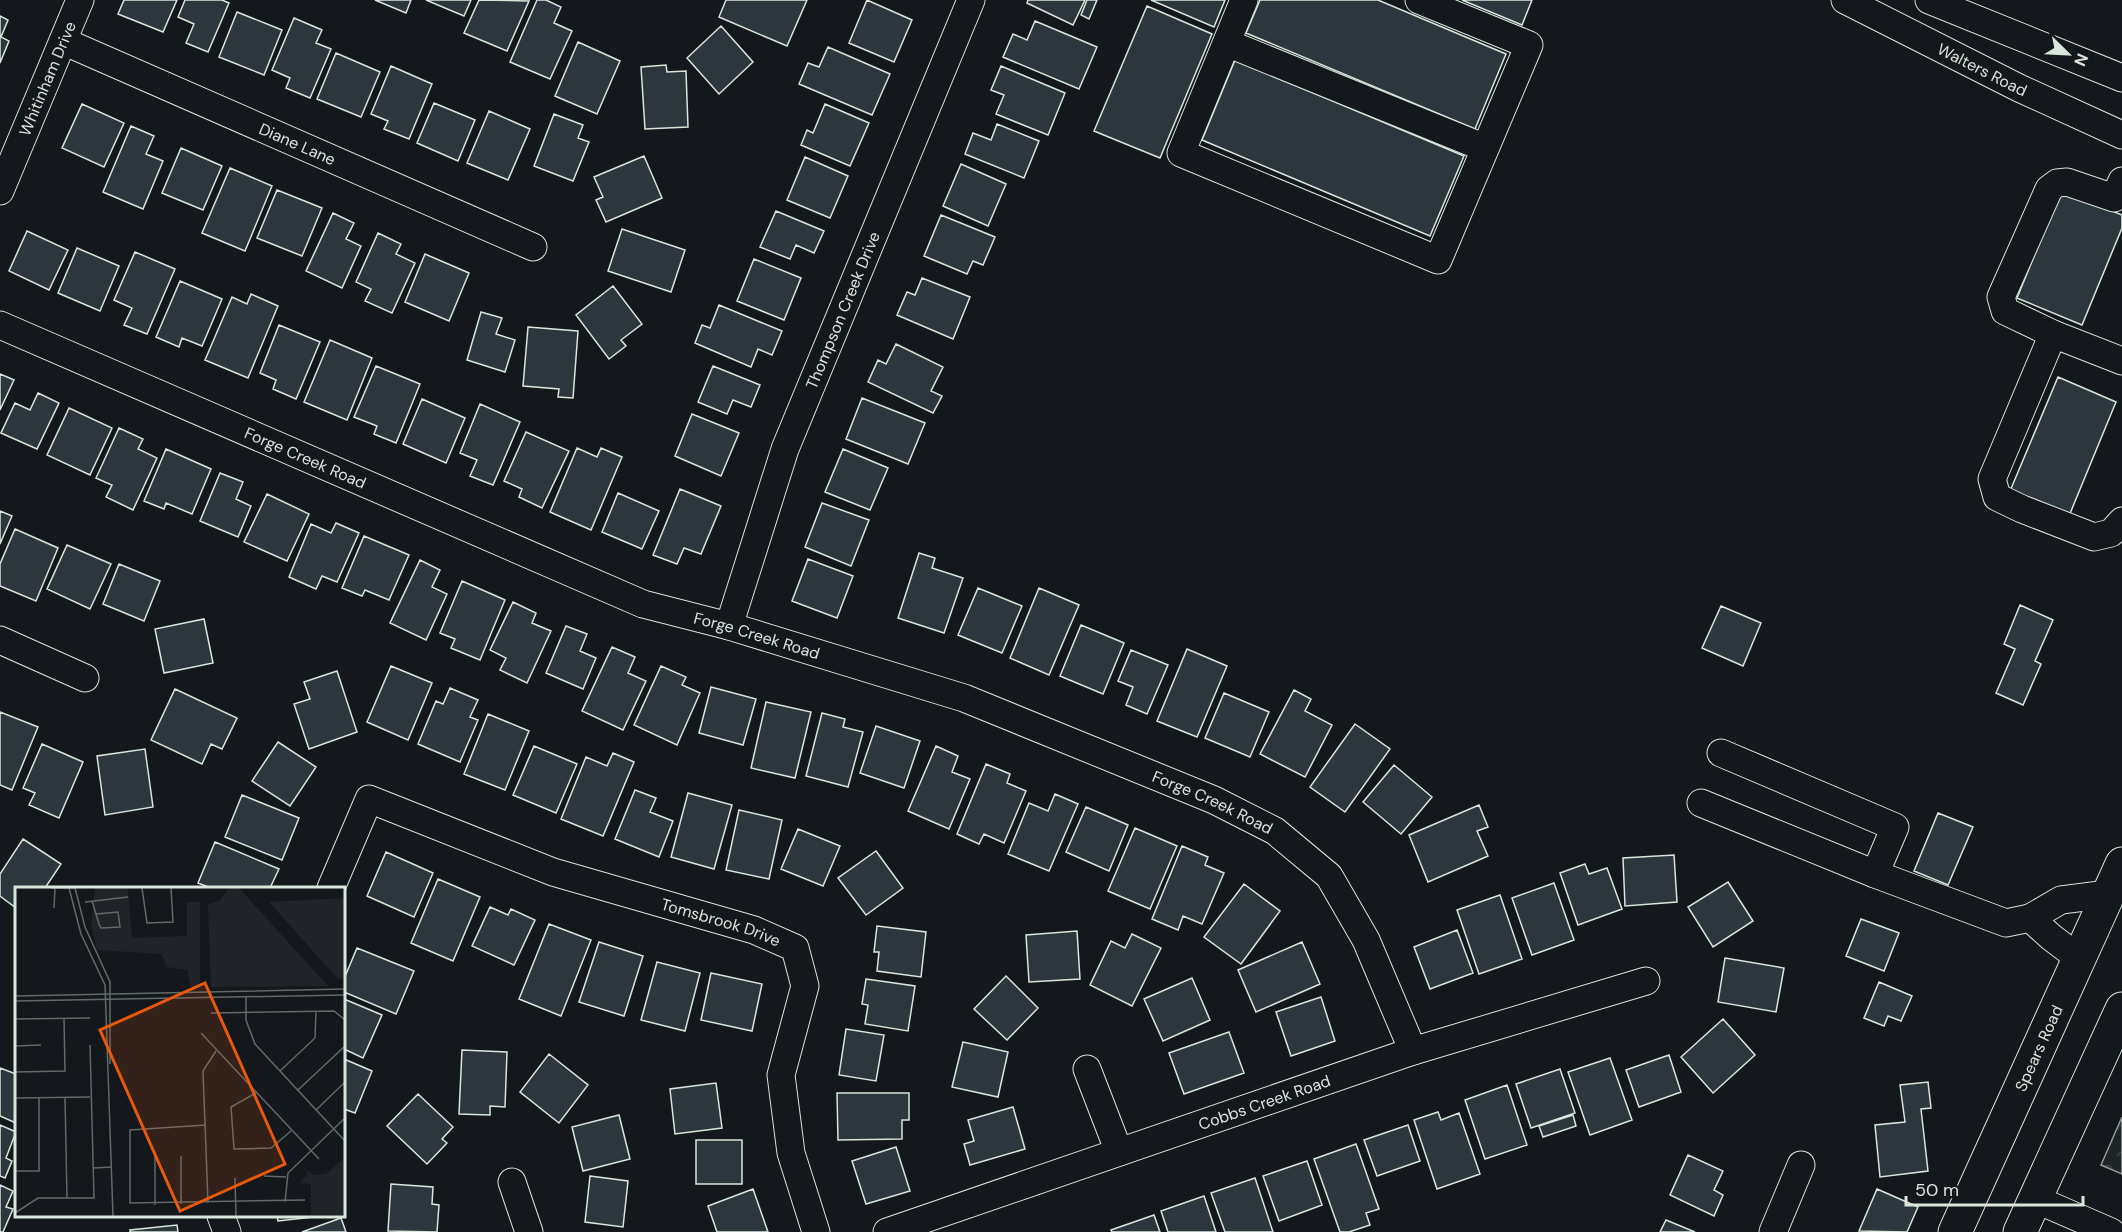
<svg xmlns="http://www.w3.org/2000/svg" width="2122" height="1232" viewBox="0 0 2122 1232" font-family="'DM Sans',sans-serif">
<defs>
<pattern id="forest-crowns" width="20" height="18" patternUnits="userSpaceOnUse" patternTransform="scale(1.5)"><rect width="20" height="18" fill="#202428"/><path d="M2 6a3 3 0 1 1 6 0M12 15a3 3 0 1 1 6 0" fill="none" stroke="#404447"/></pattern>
</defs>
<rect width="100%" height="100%" fill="#14181c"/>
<path fill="url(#forest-crowns)" stroke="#939e99" stroke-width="1.5" d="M 2122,1117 L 2122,1174 L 2101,1165 Z"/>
<path fill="#2c363c" stroke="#d8e6dc" stroke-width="1.5" d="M 124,0 L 177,0 L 163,32 L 118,14 Z
M 185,0 L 222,0 L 229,3 L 208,52 L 186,43 L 194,24 L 178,17 Z
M 375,0 L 411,0 L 406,13 Z
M 426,0 L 471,0 L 464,16 Z
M 479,0 L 529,1 L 507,51 L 464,33 Z
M 537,0 L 546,0 L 561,7 L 554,23 L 572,31 L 550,79 L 510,62 Z
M 726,0 L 807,0 L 787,46 L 719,17 Z
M 867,0 L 912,20 L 894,62 L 849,43 Z
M 1028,0 L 1085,0 L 1073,25 L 1027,3 Z
M 1087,0 L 1097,0 L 1089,19 L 1081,15 Z
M 1151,0 L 1225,0 L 1214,27 Z
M 1260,0 L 1378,0 L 1506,54 L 1475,129 L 1246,33 Z
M 1462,0 L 1532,0 L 1522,25 Z
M 1147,6 L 1212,34 L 1160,158 L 1094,131 Z
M 237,12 L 282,30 L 264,75 L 219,57 Z
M 0,16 L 8,20 L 1,37 L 9,41 L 0,63 Z
M 294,18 L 322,30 L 316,43 L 331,49 L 310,98 L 286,88 L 290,78 L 272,70 Z
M 1035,21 L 1097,47 L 1079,89 L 1003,57 L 1013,34 L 1027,40 Z
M 721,26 L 753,62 L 719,94 L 687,58 Z
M 578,42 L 620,61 L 597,114 L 555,96 Z
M 828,47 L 890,74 L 872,115 L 799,84 L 808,63 L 819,67 Z
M 336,53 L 380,72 L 361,117 L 317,99 Z
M 1235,60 L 1464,156 L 1430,236 L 1202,140 Z
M 666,65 L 667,72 L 686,71 L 688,127 L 645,129 L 641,67 Z
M 391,66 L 432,84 L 409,139 L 384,129 L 388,121 L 371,114 Z
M 1001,66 L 1065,93 L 1048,135 L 996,114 L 1004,95 L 991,90 Z
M 434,103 L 475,120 L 458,161 L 417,143 Z
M 82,104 L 124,123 L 104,167 L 62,148 Z
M 825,104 L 869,123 L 850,166 L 801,145 L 807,130 L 813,133 Z
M 489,111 L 530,129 L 508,180 L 467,163 Z
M 554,114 L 583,125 L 578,138 L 589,142 L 573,181 L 534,166 Z
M 997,124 L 1039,141 L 1024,178 L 965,154 L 973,133 L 991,140 Z
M 131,126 L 154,136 L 146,154 L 163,161 L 143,209 L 103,192 Z
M 181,148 L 222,166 L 203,210 L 162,193 Z
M 644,156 L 662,198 L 606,222 L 596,200 L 603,197 L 594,177 Z
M 805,157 L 848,176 L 830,218 L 787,200 Z
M 961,164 L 1006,184 L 988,226 L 943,206 Z
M 230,168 L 272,186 L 245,251 L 202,233 Z
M 277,190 L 322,208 L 302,256 L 257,238 Z
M 2061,190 L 2122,215 L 2122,228 L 2082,325 L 2017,298 Z
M 776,211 L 824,231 L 814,253 L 796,245 L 790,259 L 760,247 Z
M 333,213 L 354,223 L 346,239 L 361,246 L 342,288 L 306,271 Z
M 941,215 L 995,237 L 983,265 L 973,261 L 967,274 L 924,256 Z
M 622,229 L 685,250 L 671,292 L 608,271 Z
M 27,231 L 68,250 L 49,290 L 9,271 Z
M 378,233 L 401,244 L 396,254 L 415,263 L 392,313 L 365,301 L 371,289 L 356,282 Z
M 77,248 L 119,266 L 100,311 L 58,293 Z
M 135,252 L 175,269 L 147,334 L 124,325 L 132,308 L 114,300 Z
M 425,254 L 469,273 L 449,321 L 405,302 Z
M 754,259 L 801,278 L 784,320 L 737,301 Z
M 922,278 L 970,297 L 953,339 L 897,315 L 907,292 L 915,295 Z
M 180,281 L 222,299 L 202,346 L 182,338 L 179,347 L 156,337 Z
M 613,286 L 642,324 L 621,340 L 626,346 L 609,359 L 576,315 Z
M 251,294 L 278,306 L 248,378 L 205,360 L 232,297 L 247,304 Z
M 719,305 L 782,331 L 772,355 L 758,349 L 751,367 L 695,343 L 702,325 L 710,328 Z
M 481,312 L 502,318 L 496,334 L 515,340 L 505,372 L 467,360 Z
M 279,325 L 320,342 L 296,399 L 273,389 L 276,380 L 260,373 Z
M 528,327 L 578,331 L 573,398 L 558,397 L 559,389 L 523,386 Z
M 330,340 L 372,358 L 347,420 L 304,402 Z
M 896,344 L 943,367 L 931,391 L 942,396 L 933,413 L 868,382 L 878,360 L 886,364 Z
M 376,366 L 420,384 L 396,443 L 374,434 L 377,426 L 354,417 Z
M 713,366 L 760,385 L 751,407 L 733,400 L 727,414 L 698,402 Z
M 0,374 L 14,380 L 0,410 Z
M 2058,377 L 2116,402 L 2069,516 L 2010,491 Z
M 38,393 L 59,403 L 37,449 L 1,433 L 15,403 L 30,410 Z
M 862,398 L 925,423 L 908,464 L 846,439 Z
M 422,399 L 465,418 L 446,463 L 403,444 Z
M 480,404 L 520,422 L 493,485 L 470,476 L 477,460 L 460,453 Z
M 69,408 L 112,428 L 90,475 L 47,455 Z
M 692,414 L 739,433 L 721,476 L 675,456 Z
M 119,428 L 143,439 L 138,449 L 157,458 L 133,510 L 106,497 L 112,485 L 96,478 Z
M 526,432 L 569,451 L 542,508 L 519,497 L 522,489 L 504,481 Z
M 577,448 L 597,457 L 601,448 L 622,457 L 591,530 L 550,512 Z
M 166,449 L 211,469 L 192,514 L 166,503 L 164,509 L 144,501 Z
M 843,449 L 888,468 L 870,510 L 825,492 Z
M 220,473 L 243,482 L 236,499 L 251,506 L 238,537 L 200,521 Z
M 680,489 L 721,506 L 701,554 L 684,548 L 677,564 L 653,555 Z
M 618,493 L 659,511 L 642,549 L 602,532 Z
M 267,494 L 309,514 L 287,561 L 244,542 Z
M 822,503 L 869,520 L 851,566 L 805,547 Z
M 0,511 L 12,516 L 0,544 Z
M 336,523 L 359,533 L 337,582 L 322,576 L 316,589 L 289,577 L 311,524 L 331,533 Z
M 15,529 L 58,548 L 36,601 L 0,586 L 0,564 Z
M 364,536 L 409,555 L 389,600 L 365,590 L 362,596 L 342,588 Z
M 67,545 L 111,564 L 90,609 L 47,589 Z
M 919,553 L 935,558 L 932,568 L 963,578 L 944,633 L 898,618 Z
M 808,559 L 853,576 L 837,618 L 792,601 Z
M 420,560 L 440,570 L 432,587 L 447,594 L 426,640 L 390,623 Z
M 119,564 L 160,581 L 144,621 L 103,604 Z
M 462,581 L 505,600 L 480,660 L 451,648 L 455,639 L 440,633 Z
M 978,588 L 1022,606 L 1002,653 L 958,635 Z
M 1039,588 L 1079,605 L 1049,675 L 1010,658 Z
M 513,602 L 536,613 L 532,623 L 551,631 L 527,683 L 500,670 L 506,658 L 490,650 Z
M 2020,605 L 2053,620 L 2035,661 L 2041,664 L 2023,705 L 1996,693 L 2015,649 L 2004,644 Z
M 1721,606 L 1761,623 L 1743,666 L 1702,648 Z
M 204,619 L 213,663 L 164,673 L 155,629 Z
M 1081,625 L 1124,643 L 1103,694 L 1060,676 Z
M 566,626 L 587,634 L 580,651 L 596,658 L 583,689 L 546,673 Z
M 612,647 L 635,657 L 628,673 L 646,681 L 623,730 L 582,711 Z
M 1187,649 L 1227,666 L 1197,737 L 1157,721 Z
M 1131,650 L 1168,665 L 1147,714 L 1126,705 L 1133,687 L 1118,681 Z
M 391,666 L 432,683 L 408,740 L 367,722 Z
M 661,666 L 686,677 L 682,685 L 700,693 L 677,745 L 634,725 Z
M 337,671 L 357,732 L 309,749 L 294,704 L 310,699 L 304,682 Z
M 711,687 L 756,699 L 743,745 L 699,733 Z
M 450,688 L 478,700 L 470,717 L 478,720 L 460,762 L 418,744 L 436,701 L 443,704 Z
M 175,689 L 237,718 L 222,749 L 211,744 L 202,764 L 151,740 Z
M 1294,690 L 1311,699 L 1305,711 L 1332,725 L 1305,777 L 1260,754 Z
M 1224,693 L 1269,712 L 1250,757 L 1205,738 Z
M 766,702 L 811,712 L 795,778 L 751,768 Z
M 0,712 L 38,727 L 12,790 L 0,785 Z
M 822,713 L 845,719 L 843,727 L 863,732 L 848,787 L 806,776 Z
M 488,714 L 529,731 L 505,790 L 464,774 Z
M 1355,724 L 1390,749 L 1345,812 L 1310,787 Z
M 876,726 L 920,741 L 904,788 L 860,773 Z
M 278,742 L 316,767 L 290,806 L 252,781 Z
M 42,744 L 83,762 L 59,818 L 29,805 L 35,793 L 23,788 Z
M 534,746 L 577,764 L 556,813 L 513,795 Z
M 936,746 L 958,756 L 952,772 L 970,779 L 949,829 L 908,811 Z
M 145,749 L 153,807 L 105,815 L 97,756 Z
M 613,753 L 634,762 L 603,836 L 561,819 L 586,757 L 607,766 Z
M 986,764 L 1010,774 L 1007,783 L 1026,791 L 1004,843 L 984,834 L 979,844 L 957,834 Z
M 1394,765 L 1432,797 L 1401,834 L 1363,802 Z
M 635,790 L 656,798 L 650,812 L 673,821 L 659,857 L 615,839 Z
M 688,793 L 732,805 L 714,869 L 671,857 Z
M 1055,794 L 1078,804 L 1049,871 L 1008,854 L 1029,803 L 1048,811 Z
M 242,795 L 299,818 L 282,860 L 225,837 Z
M 1479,805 L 1488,827 L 1477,831 L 1488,856 L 1428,882 L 1409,835 Z
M 1086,807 L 1128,825 L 1109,871 L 1066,852 Z
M 739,810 L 782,820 L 769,879 L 726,870 Z
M 1938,813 L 1973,827 L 1948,885 L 1914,871 Z
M 1135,828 L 1177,846 L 1150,909 L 1108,891 Z
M 798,829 L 840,846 L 823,886 L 781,869 Z
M 23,839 L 61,864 L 45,888 L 16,888 L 16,908 L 0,896 L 0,874 Z
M 215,842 L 279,869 L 270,888 L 211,888 L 198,883 Z
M 1182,846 L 1208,857 L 1205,865 L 1224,873 L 1202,924 L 1183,916 L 1178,930 L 1152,919 Z
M 876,851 L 903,888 L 866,915 L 838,878 Z
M 386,852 L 433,873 L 414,917 L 367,896 Z
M 1674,855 L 1677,902 L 1625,906 L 1623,858 Z
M 1585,864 L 1589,874 L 1607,868 L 1622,909 L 1578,925 L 1560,873 Z
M 438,879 L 480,897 L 453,961 L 411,943 Z
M 1728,882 L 1753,921 L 1713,947 L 1688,907 Z
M 1554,883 L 1574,940 L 1532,955 L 1512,898 Z
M 1244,884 L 1280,911 L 1241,964 L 1204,937 Z
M 1500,895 L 1522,959 L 1479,974 L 1457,910 Z
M 490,907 L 508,915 L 511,909 L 535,920 L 514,965 L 472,946 Z
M 1861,919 L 1899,933 L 1884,971 L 1846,956 Z
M 549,924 L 591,940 L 561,1016 L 519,999 Z
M 877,926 L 926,932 L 921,977 L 877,971 L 879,952 L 874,952 Z
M 1457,930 L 1473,973 L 1430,989 L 1414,947 Z
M 1077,931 L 1080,979 L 1029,982 L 1026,935 Z
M 1132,934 L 1161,948 L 1132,1006 L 1090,985 L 1111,941 L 1125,948 Z
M 599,942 L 643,956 L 624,1016 L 579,1002 Z
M 1302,942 L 1320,984 L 1256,1012 L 1238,970 Z
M 357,948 L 414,971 L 396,1014 L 344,992 L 344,979 Z
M 1725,958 L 1784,968 L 1776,1012 L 1718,1002 Z
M 657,962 L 700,973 L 685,1031 L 641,1020 Z
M 711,973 L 762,984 L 752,1031 L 701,1020 Z
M 1006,976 L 1038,1008 L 1007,1040 L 974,1009 Z
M 1192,978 L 1210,1020 L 1163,1041 L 1144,999 Z
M 866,979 L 915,986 L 908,1031 L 865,1024 L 868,1005 L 862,1004 Z
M 1879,982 L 1912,996 L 1901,1021 L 1888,1016 L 1884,1026 L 1864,1018 Z
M 1321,997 L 1335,1041 L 1291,1056 L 1276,1012 Z
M 344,999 L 382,1015 L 363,1058 L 344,1049 Z
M 1723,1019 L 1755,1055 L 1713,1093 L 1681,1057 Z
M 846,1029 L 884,1035 L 876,1081 L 839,1075 Z
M 1229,1032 L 1244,1073 L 1184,1094 L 1169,1053 Z
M 963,1042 L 1008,1052 L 998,1097 L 952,1087 Z
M 462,1050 L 507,1052 L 505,1107 L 490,1106 L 490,1115 L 459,1114 Z
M 549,1054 L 588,1085 L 559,1123 L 520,1092 Z
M 1669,1055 L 1681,1092 L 1639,1107 L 1626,1070 Z
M 1610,1058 L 1632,1120 L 1590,1135 L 1568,1072 Z
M 344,1059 L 372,1071 L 355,1113 L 344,1109 Z
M 0,1068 L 16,1074 L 16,1123 L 0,1116 Z
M 1560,1069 L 1575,1113 L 1531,1128 L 1516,1084 Z
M 1928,1082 L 1931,1108 L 1921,1109 L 1928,1171 L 1880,1177 L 1875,1125 L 1905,1122 L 1900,1085 Z
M 716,1083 L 722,1128 L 675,1134 L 670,1089 Z
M 1507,1085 L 1527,1145 L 1485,1159 L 1465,1100 Z
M 837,1093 L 909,1093 L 909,1120 L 902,1120 L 902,1139 L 838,1140 Z
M 418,1094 L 453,1127 L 442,1139 L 447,1143 L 427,1164 L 387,1126 Z
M 1013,1107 L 1025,1149 L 970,1165 L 964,1144 L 974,1141 L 968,1120 Z
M 1438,1112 L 1441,1120 L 1459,1113 L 1480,1174 L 1437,1189 L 1414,1120 Z
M 619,1115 L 630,1159 L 583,1171 L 572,1127 Z
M 1573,1115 L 1576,1126 L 1543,1137 L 1539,1126 Z
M 0,1125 L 16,1132 L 6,1158 L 12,1161 L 5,1178 L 0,1176 Z
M 1408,1125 L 1420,1161 L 1377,1176 L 1364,1140 Z
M 696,1140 L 742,1140 L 742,1184 L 696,1184 Z
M 1356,1144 L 1379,1209 L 1366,1213 L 1370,1225 L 1349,1232 L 1340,1232 L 1314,1159 Z
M 896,1147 L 910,1191 L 866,1204 L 852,1161 Z
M 1688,1155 L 1723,1171 L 1714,1190 L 1723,1195 L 1714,1216 L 1670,1195 Z
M 1307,1161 L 1322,1205 L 1279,1221 L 1263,1176 Z
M 590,1176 L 628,1181 L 623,1227 L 585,1222 Z
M 1255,1178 L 1273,1232 L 1225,1232 L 1211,1193 Z
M 391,1184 L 433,1187 L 432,1204 L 439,1205 L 437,1232 L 388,1231 Z
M 0,1185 L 13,1191 L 6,1207 L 13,1209 L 3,1232 L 0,1232 Z
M 753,1189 L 768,1232 L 717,1232 L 708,1206 Z
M 1877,1189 L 1918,1207 L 1907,1232 L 1859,1231 Z
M 1204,1196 L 1216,1232 L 1168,1232 L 1161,1211 Z
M 1154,1215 L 1160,1232 L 1112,1232 L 1111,1230 Z
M 277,1216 L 323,1216 L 278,1221 Z
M 341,1218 L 346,1232 L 302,1232 Z
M 1666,1220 L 1695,1232 L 1660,1232 Z
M 177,1225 L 178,1232 L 130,1232 L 130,1230 Z"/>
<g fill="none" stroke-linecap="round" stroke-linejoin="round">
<g stroke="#d8e6dc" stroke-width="29">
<g id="minor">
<path d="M 1244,0 L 1181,153 L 1438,260 L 1529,45 L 1419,0"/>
<path id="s1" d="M 1845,0 L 2019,88 L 2122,135"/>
<path d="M 1929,0 L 2122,78"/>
<path id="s2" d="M 63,41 L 533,247"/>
<path d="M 1227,43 L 1485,148"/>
<path d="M 2122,181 L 2114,198 L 2067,182 L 2057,183 L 2049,189 L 2001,297 L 2005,311 L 2053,334 L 1992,479 L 1997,497 L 2022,509 L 2094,537 L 2111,533 L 2122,521"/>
<path id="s3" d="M 0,191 L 80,0"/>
<path id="s4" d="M 0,325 L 643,604 L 729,626 L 964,698 L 1214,800 L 1275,831 L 1329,876 L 1366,940 L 1413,1051"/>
<path d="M 2053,334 L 2122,361"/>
<path id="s5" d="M 729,626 L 785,449 L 971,0"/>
<path d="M 0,640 L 85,678"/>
<path d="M 1721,753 L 1895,827 L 1875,874"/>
<path d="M 1701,803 L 1875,874 L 2006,923 L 2030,918 L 2061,900 L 2108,894"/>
<path id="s6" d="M 331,888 L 369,799 L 553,872 L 754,930 L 795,948 L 805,986 L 781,1075 L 791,1153 L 816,1232"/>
<path d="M 2030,918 L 2051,937 L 2080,959"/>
<path d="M 1087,1069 L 1119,1152"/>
<path d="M 512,1182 L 529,1232"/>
<path d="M 2035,1199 L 2111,1232"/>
<path d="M 221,1216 L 227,1232"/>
<path id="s7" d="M 887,1232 L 1413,1051 L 1646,981"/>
<path d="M 1773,1232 L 1801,1165"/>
</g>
</g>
<g stroke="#d8e6dc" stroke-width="35">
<g id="major">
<path id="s8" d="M 1955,1232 L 2122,864"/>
<path d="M 2020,1232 L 2122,1009"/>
</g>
</g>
<use href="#minor" stroke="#14181c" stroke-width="27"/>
<use href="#major" stroke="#14181c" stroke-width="33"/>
</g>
<g text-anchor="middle" stroke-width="4.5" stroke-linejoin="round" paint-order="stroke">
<g font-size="16" fill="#d8e6dc" stroke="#14181c">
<text dy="6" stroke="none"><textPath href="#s1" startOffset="154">Walters Road</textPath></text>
<text dy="6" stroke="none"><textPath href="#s3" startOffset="122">Whitinham Drive</textPath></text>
<text dy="6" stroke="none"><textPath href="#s2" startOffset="256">Diane Lane</textPath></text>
<text dy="6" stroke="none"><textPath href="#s5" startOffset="336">Thompson Creek Drive</textPath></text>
<text dy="6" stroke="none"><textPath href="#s4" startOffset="333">Forge Creek Road</textPath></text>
<text dy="6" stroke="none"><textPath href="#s4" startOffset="819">Forge Creek Road</textPath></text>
<text dy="6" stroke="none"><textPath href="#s4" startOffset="1305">Forge Creek Road</textPath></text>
<text dy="6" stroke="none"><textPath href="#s6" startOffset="470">Tomsbrook Drive</textPath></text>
<text dy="6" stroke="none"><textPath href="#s8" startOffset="202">Spears Road</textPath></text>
<text dy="6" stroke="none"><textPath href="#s7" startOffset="399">Cobbs Creek Road</textPath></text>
</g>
</g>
<g transform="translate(15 887)">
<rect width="330" height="330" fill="#14181c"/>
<path d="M 80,1 L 113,1 L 117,51 L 172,49 L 172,15 L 185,15 L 185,100 L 176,101 L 172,83 L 152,80 L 146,67 L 82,63 L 76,37 ZM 214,1 L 224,1 L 313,99 L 196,100 L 193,17 L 204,14 ZM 330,11 L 330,91 L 323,92 L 254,15 ZM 327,273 L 330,276 L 330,328 L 296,328 L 296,297 L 285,296 L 293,286 L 285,278 L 298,288 L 311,287 Z" fill="#202428"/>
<path d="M 324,301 L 326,323 L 305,323 L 309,308 Z" fill="#202428"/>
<path fill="none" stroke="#626a69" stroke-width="1.5" d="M 36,1 L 59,1M 54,1 L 66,47 L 90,98 L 98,329M 60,1 L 70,40 L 95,95 L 95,177M 127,1 L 132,36 L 158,35 L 156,1M 77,14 L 81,27 L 84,37 L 86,41 L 105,40 L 103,25 L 81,27M 70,15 L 113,10M 39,21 L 40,1M 0,109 L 330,102M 231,110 L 231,133 L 240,157 L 330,254M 0,114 L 330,108M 196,126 L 319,124 L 330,133M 0,132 L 75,131M 186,146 L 304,272M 0,159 L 26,158M 265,184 L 300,151 L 301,124M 0,185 L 50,184 L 49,131M 283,203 L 330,159M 241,206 L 216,220 L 219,262 L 256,261 L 276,244M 0,211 L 75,210M 50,211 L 52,311M 301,223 L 330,195M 191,238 L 115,243 L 115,316 L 290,313M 166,269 L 166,317M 140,270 L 140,318M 78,281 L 96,280M 0,284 L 24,284 L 24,211M 249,289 L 271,290M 220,291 L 221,329M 270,315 L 273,286 L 330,231M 193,316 L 188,184 L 201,164M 0,326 L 23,311 L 79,311 L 75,158"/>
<path fill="#e8590c" fill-opacity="0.15" stroke="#e8590c" stroke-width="3" d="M 190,96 L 270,277 L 165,324 L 85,143 Z"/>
<rect width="330" height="330" fill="none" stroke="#d8e6dc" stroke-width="3"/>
</g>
<g transform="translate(2068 54) rotate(114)" stroke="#14181c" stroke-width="4.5" paint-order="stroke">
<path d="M0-4.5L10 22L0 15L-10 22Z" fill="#d8e6dc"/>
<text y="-9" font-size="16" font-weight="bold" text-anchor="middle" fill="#d8e6dc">N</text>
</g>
<path d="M1906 1196v9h177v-9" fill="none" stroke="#d8e6dc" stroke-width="3"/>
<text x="1915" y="1196" font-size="18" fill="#d8e6dc" stroke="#14181c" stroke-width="4.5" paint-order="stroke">50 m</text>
</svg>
